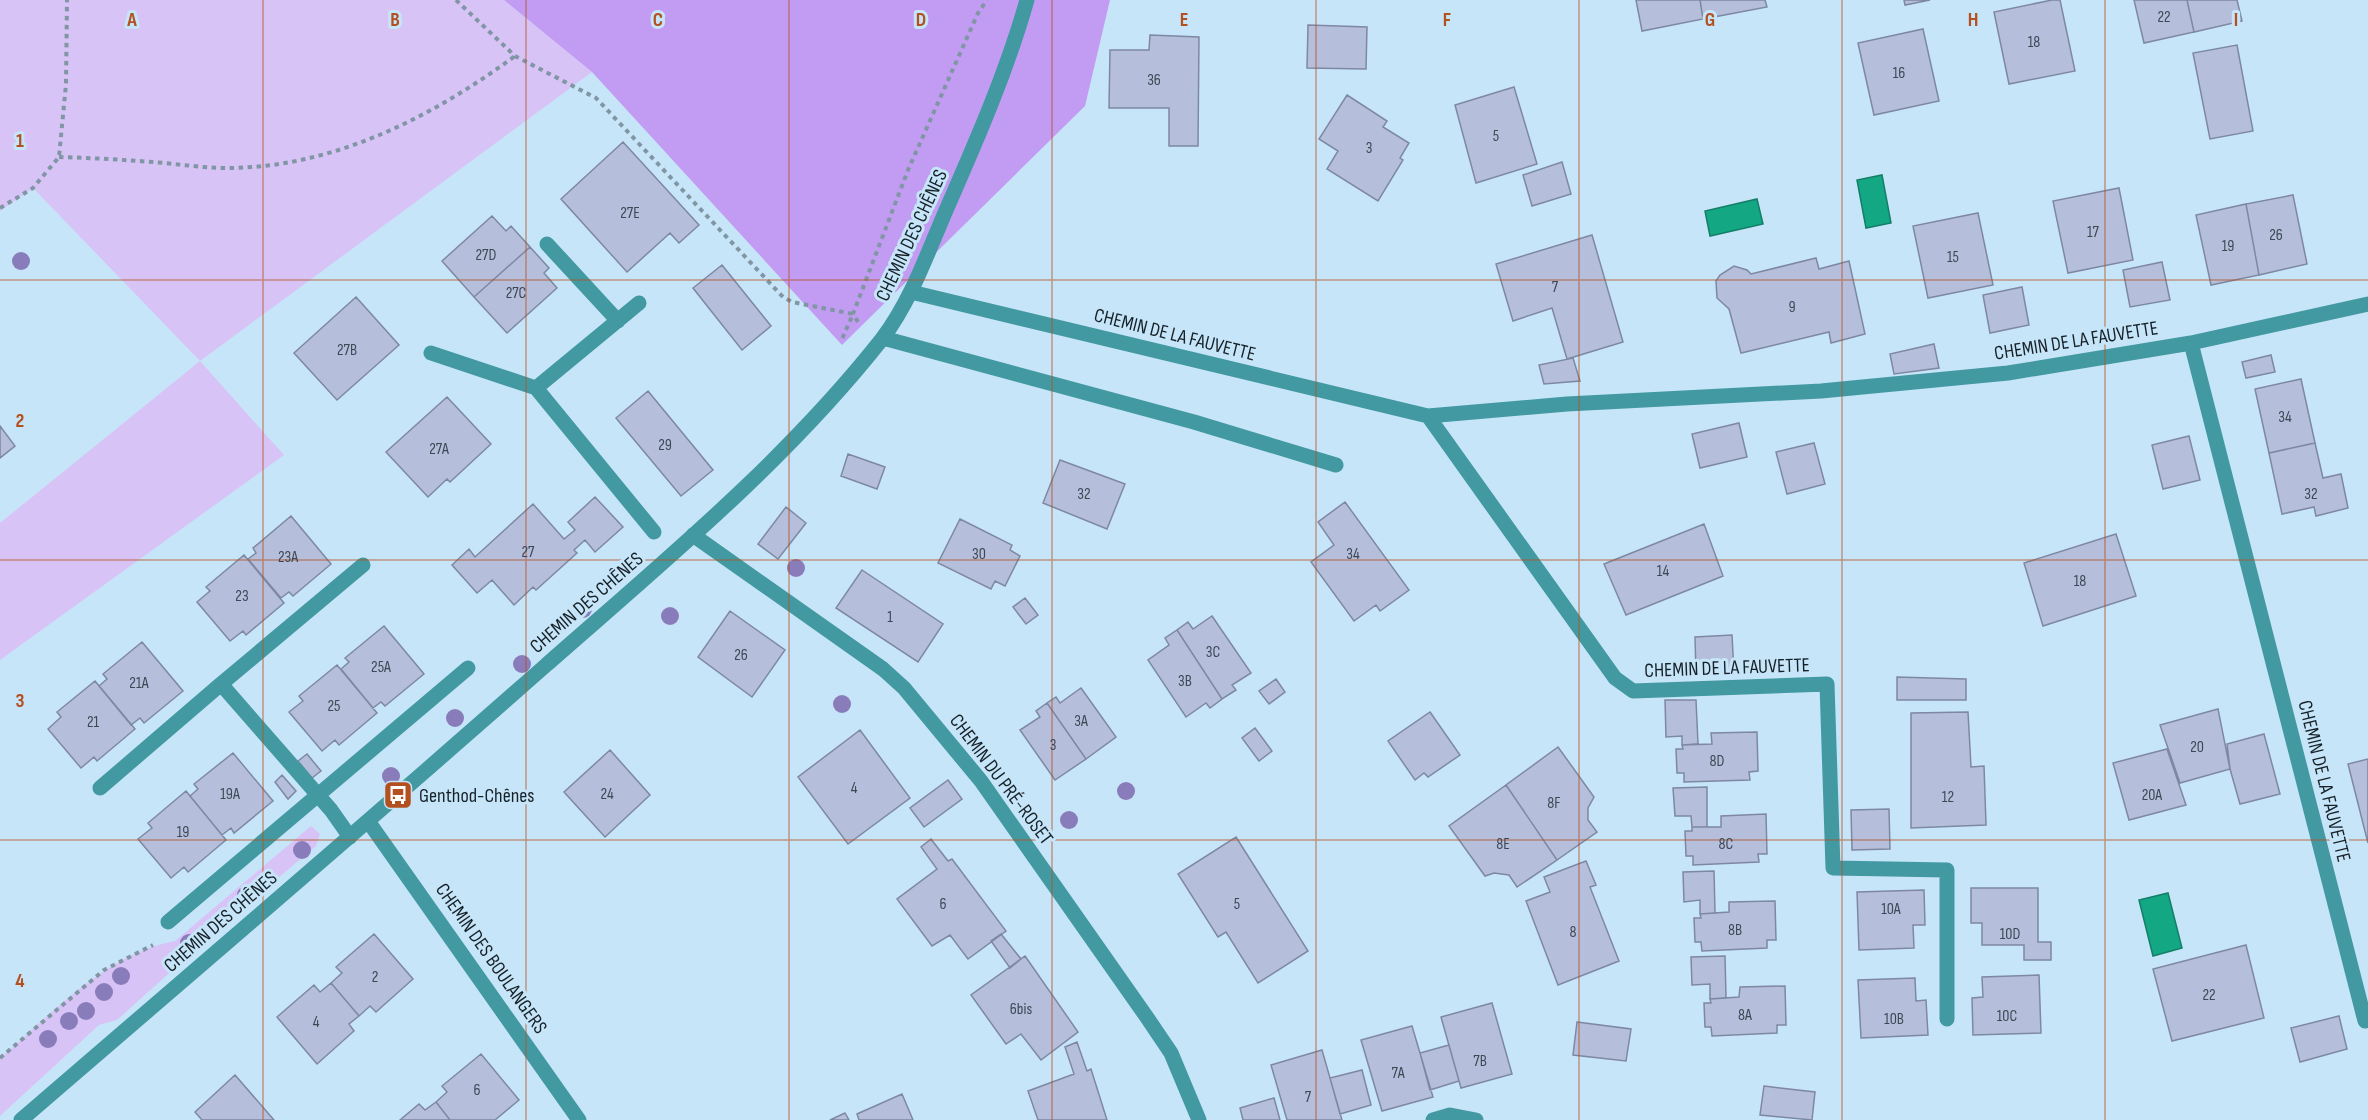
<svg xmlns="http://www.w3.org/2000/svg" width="2368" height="1120" viewBox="0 0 2368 1120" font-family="'Sofia Sans Condensed',sans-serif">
<rect width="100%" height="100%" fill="#c7e5f8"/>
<path fill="#d8c3f7" d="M 0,0 L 504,0 L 592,72 L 200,361 L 284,455 L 0,660 L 0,523 L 200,361 L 33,188 L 0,211 Z
M 311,826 L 320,834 L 316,846 L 227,921 L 117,1020 L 99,1025 L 0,1116 L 0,1058 C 52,1014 105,954 175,941 Z"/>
<path fill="#c19cf2" d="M 504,0 L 1110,0 L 1085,106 L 842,345 L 592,72 Z"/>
<path fill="#13a783" stroke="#147f68" stroke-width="1.5" d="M 1882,175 L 1891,223 L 1866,228 L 1857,180 Z
M 1757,199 L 1763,224 L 1710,236 L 1705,211 Z
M 2168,893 L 2182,948 L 2153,956 L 2139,900 Z"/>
<path fill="#b5bfdb" stroke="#7e88a2" stroke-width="1.5" d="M 1636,0 L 1700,0 L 1703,19 L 1642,31 Z
M 1700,0 L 1765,0 L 1767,7 L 1703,19 Z
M 1904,0 L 1930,0 L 1905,5 Z
M 2052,0 L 2060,0 L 2075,71 L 2009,84 L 1994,12 Z
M 2134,0 L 2187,0 L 2194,32 L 2144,43 Z
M 2187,0 L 2237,0 L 2242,21 L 2194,32 Z
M 1308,25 L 1367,27 L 1366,69 L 1307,68 Z
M 1923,29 L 1939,101 L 1874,115 L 1858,43 Z
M 1150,35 L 1199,37 L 1198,146 L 1169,146 L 1169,108 L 1109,108 L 1110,50 L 1149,50 Z
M 2237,45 L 2253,131 L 2210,139 L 2193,53 Z
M 1514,87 L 1537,164 L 1476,183 L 1455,105 Z
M 1347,95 L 1387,121 L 1383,127 L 1409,143 L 1400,158 L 1403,160 L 1378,201 L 1327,169 L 1338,151 L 1319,139 Z
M 623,142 L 699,225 L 679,243 L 670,233 L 627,272 L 561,199 Z
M 1562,162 L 1571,194 L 1532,206 L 1523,175 Z
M 2119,188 L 2133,260 L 2068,273 L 2053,201 Z
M 2293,195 L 2307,264 L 2259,275 L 2246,204 Z
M 2246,204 L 2259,275 L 2211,285 L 2196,215 Z
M 1978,213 L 1993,285 L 1928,298 L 1913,226 Z
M 492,216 L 506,231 L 511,226 L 530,247 L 474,297 L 442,261 Z
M 1592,235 L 1623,342 L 1567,359 L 1552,308 L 1513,321 L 1496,264 Z
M 530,247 L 549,268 L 544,273 L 557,288 L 507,333 L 474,297 Z
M 1816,258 L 1819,269 L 1849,261 L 1865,334 L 1831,343 L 1829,332 L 1741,353 L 1729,309 L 1717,298 L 1716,281 L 1720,275 L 1734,266 L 1747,270 L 1751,274 Z
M 2162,262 L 2170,300 L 2130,307 L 2123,270 Z
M 722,265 L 771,326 L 742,350 L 693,288 Z
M 2022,287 L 2029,325 L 1990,333 L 1983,295 Z
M 356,297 L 399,345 L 337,400 L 294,353 Z
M 1934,344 L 1939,368 L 1894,374 L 1890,354 Z
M 2271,355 L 2275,372 L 2246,378 L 2242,362 Z
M 1573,358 L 1580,381 L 1544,384 L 1539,365 Z
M 2301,379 L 2315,443 L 2269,453 L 2255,389 Z
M 648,391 L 713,470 L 681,496 L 616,418 Z
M 447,397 L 491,444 L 450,482 L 447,479 L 428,497 L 386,452 Z
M 1739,423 L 1747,457 L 1700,468 L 1692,434 Z
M 0,426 L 15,446 L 0,458 Z
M 2189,436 L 2200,480 L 2163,489 L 2152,445 Z
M 1814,443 L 1825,484 L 1787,494 L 1776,452 Z
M 2315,443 L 2323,478 L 2341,474 L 2348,508 L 2316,516 L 2314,507 L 2282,514 L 2269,453 Z
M 848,454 L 885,467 L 877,489 L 841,476 Z
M 1060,460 L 1125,484 L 1107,529 L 1043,503 Z
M 595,497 L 623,527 L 595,552 L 585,540 L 574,550 L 577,553 L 536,590 L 533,587 L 514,605 L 492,580 L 477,593 L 452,565 L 469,549 L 475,557 L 533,504 L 564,539 L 575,530 L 568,522 Z
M 1345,502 L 1409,590 L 1380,611 L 1376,605 L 1354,621 L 1311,562 L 1334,545 L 1318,522 Z
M 786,507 L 806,523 L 778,559 L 758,544 Z
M 291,516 L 331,564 L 293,596 L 289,592 L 281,598 L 248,559 L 256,553 L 253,548 Z
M 960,519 L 1012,545 L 1010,550 L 1020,556 L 1005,586 L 995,581 L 991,589 L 938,563 Z
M 1704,524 L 1723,576 L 1626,615 L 1604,564 Z
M 2116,534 L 2136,596 L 2043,626 L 2024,563 Z
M 244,555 L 284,603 L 246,635 L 243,631 L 230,641 L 197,602 L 210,591 L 206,587 Z
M 862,570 L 943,624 L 918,662 L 836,608 Z
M 1025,598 L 1038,615 L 1026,624 L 1013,607 Z
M 730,611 L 785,650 L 752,697 L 698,657 Z
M 1212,616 L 1251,673 L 1232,685 L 1236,690 L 1222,699 L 1177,630 L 1188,622 L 1193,629 Z
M 384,626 L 424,674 L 385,706 L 381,702 L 373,708 L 341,669 L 349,662 L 345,658 Z
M 1177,630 L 1222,699 L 1210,708 L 1206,703 L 1186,717 L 1148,660 L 1169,645 L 1165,638 Z
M 1732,635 L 1734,673 L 1696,674 L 1695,637 Z
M 142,642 L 183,691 L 144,723 L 140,718 L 131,725 L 99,686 L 107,679 L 103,674 Z
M 337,665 L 377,713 L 339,745 L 335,740 L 322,751 L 289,712 L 303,701 L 299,696 Z
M 1897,677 L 1966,679 L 1966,700 L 1897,700 Z
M 1276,679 L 1285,692 L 1269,704 L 1259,691 Z
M 95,681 L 135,729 L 97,761 L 94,757 L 81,768 L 48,729 L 61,717 L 57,712 Z
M 1081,688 L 1116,737 L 1086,759 L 1047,703 L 1056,697 L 1060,703 Z
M 1665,700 L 1696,700 L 1698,744 L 1682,745 L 1682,736 L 1666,737 Z
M 1047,703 L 1086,759 L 1055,780 L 1020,730 L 1040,717 L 1036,711 Z
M 2218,709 L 2230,769 L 2180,783 L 2160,725 Z
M 1430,712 L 1460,755 L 1428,777 L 1424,773 L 1415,780 L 1388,741 Z
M 1968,712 L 1971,767 L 1984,766 L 1986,825 L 1911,828 L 1911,713 Z
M 1255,728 L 1272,751 L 1259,761 L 1242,738 Z
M 860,730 L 910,798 L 848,844 L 798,777 Z
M 1757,732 L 1758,771 L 1749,772 L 1750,780 L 1684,782 L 1684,773 L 1677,773 L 1676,749 L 1683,749 L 1682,745 L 1712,744 L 1711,733 Z
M 2264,734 L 2280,794 L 2240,804 L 2230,769 L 2227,744 Z
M 1558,747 L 1594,797 L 1588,808 L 1588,820 L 1597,832 L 1557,860 L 1506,785 Z
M 2167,749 L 2186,805 L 2129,820 L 2113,763 Z
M 610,750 L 650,795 L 605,837 L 564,792 Z
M 233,753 L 273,801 L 234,833 L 231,828 L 222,835 L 190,796 L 198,789 L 194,784 Z
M 307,754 L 321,771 L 312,778 L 298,761 Z
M 2368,759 L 2368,843 L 2348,764 Z
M 282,775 L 296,791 L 288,799 L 275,782 Z
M 948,780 L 962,799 L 924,827 L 910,808 Z
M 1506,785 L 1557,860 L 1517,887 L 1509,875 L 1494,873 L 1485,876 L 1449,826 Z
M 1707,787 L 1707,827 L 1692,827 L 1691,816 L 1675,816 L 1673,788 Z
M 186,791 L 226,840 L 188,872 L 184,867 L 171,878 L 138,839 L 152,828 L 148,823 Z
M 1889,809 L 1890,849 L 1852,850 L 1851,810 Z
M 1766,814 L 1767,854 L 1758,854 L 1759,862 L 1693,865 L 1693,856 L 1686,856 L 1685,831 L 1692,831 L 1692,827 L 1721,827 L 1721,816 Z
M 1236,837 L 1308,951 L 1258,983 L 1226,932 L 1218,937 L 1178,874 Z
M 931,839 L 948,861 L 952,859 L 1006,931 L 968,959 L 950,935 L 932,946 L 897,899 L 937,869 L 921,847 Z
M 1586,861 L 1596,885 L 1590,887 L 1619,961 L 1558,985 L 1526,901 L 1550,892 L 1544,877 Z
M 1714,871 L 1715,913 L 1700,914 L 1700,900 L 1684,902 L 1683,872 Z
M 1971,888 L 2038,888 L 2038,942 L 2051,942 L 2051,960 L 2024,960 L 2024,945 L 1982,945 L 1982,923 L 1971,923 Z
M 1924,890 L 1925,925 L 1913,925 L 1914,948 L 1859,950 L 1857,892 Z
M 1775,901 L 1776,940 L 1767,940 L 1767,948 L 1702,951 L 1701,942 L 1695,942 L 1694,918 L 1701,918 L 1700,914 L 1729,912 L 1729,902 Z
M 374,934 L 413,979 L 376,1012 L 370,1006 L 359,1016 L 331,983 L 342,973 L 336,967 Z
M 1001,934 L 1021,959 L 1010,968 L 991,941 Z
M 2246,945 L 2264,1018 L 2172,1041 L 2153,969 Z
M 1025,956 L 1078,1032 L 1041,1060 L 1021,1034 L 1006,1044 L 971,995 Z
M 1725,956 L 1726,998 L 1710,999 L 1710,984 L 1692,985 L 1691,957 Z
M 2039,975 L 2041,1033 L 1973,1035 L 1972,998 L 1983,997 L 1982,977 Z
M 1915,978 L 1916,1001 L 1926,1000 L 1928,1035 L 1861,1038 L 1858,980 Z
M 331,983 L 359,1016 L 349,1024 L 354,1031 L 317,1064 L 277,1017 L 314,985 L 320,992 Z
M 1785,986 L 1786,1025 L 1777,1025 L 1777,1033 L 1712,1036 L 1711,1027 L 1705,1027 L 1704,1003 L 1711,1003 L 1710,999 L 1739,997 L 1740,987 Z
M 1492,1003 L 1512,1074 L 1461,1088 L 1441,1017 Z
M 2339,1016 L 2347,1049 L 2300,1062 L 2291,1028 Z
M 1577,1022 L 1631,1029 L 1626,1061 L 1573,1055 Z
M 1412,1026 L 1433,1097 L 1382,1111 L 1361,1040 Z
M 1077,1042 L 1087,1071 L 1091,1069 L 1107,1120 L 1038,1120 L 1028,1091 L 1074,1074 L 1065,1047 Z
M 1449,1045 L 1459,1081 L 1430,1090 L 1420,1053 Z
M 1322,1050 L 1342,1120 L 1287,1120 L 1271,1065 Z
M 481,1054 L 519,1100 L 495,1120 L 450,1120 L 436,1102 L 447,1092 L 442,1086 Z
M 1362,1070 L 1371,1105 L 1340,1114 L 1330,1078 Z
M 235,1075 L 274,1120 L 202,1120 L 195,1112 Z
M 1764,1086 L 1815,1092 L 1812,1120 L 1760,1115 Z
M 902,1094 L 913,1120 L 859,1120 L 857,1114 Z
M 1274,1098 L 1280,1120 L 1243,1120 L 1240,1108 Z
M 436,1102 L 450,1120 L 400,1120 L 419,1104 L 425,1110 Z
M 845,1113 L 849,1120 L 830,1120 Z"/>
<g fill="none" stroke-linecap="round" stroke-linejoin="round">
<path stroke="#8096a4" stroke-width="4" stroke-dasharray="4.5 4.5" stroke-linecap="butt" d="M 456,0 L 515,56 L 596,98 L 783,297 L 792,302 L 853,314 L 842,339
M 59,157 C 94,158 129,160 164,163 C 185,165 206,168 227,168 C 333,168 432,117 515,56
M 0,208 L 33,188 L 59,157 L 66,84 L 67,0
M 858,322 L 853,314 L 908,170 L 978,13 L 987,0
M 0,1058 L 104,970 L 153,945"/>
<path stroke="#4299a1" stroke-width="15" d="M 547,244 L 618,321
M 911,292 L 1428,416 L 1567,404 L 1821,391 L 2008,373 L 2191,343 L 2368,304
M 883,338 L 1194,422 L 1336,465
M 2191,343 L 2365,1021
M 431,353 L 536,388 L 654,532
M 536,388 L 639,303
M 1428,416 L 1615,678 L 1633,691 L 1827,684 L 1833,868 L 1947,870 L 1947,1019
M 693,535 L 883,669 L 904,688 L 981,781 L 1146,1016 L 1171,1053 L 1199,1120
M 100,788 L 221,684
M 368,821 L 579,1120
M 350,837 L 331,810 L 221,684 L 363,565
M 168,922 L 468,668
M 21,1120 C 196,969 372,819 545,666 C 662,563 785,462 882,339 C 910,302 926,257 944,215 C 975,144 1006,74 1027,0
M 1433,1120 L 1450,1115 L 1476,1120"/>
</g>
<g fill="#897cba">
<circle cx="21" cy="261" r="9"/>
<circle cx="796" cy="568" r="9"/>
<circle cx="583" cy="609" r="9"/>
<circle cx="670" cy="616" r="9"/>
<circle cx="522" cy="664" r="9"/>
<circle cx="842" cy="704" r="9"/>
<circle cx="455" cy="718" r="9"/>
<circle cx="391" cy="776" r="9"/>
<circle cx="1126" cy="791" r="9"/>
<circle cx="1069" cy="820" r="9"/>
<circle cx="302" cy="850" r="9"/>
<circle cx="246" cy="895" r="9"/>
<circle cx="189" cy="943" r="9"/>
<circle cx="121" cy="976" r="9"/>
<circle cx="104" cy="992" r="9"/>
<circle cx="86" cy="1011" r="9"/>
<circle cx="69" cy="1021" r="9"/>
<circle cx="48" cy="1039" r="9"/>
</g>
<path fill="none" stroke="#b45020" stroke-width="1.5" stroke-opacity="0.55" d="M 263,0 L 263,1120M 526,0 L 526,1120M 789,0 L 789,1120M 1052,0 L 1052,1120M 1316,0 L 1316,1120M 1579,0 L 1579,1120M 1842,0 L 1842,1120M 2105,0 L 2105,1120M 0,280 L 2368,280M 0,560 L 2368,560M 0,840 L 2368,840"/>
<defs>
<g id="bus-square" transform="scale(1.5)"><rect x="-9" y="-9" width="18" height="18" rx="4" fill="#b45020" stroke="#c7e5f8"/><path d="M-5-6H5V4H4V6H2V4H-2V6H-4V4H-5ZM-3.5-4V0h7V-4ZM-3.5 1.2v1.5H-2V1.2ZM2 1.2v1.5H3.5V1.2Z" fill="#fff"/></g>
</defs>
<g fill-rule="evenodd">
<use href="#bus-square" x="398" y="795"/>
</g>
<g text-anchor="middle" stroke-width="6" stroke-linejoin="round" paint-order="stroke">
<g font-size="16" fill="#3e4855">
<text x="2164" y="22">22</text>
<text x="2034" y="47">18</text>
<text x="1899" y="78">16</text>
<text x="1154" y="85">36</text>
<text x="1496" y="141">5</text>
<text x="1369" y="153">3</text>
<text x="630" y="218">27E</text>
<text x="2093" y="237">17</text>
<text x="2276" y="240">26</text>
<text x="2228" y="251">19</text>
<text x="486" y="260">27D</text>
<text x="1953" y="262">15</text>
<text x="1555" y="292">7</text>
<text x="516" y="298">27C</text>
<text x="1792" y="312">9</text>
<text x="347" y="355">27B</text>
<text x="2285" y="422">34</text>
<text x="665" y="450">29</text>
<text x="439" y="454">27A</text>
<text x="1084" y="499">32</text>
<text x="2311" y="499">32</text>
<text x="528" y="557">27</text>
<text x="979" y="559">30</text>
<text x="1353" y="559">34</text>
<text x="288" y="562">23A</text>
<text x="1663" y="576">14</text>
<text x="2080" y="586">18</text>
<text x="242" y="601">23</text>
<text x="890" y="622">1</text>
<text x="1213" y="657">3C</text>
<text x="741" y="660">26</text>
<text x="381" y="672">25A</text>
<text x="1185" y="686">3B</text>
<text x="139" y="688">21A</text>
<text x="334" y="711">25</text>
<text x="1081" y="726">3A</text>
<text x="93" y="727">21</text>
<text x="1053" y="750">3</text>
<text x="2197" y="752">20</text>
<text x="1717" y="766">8D</text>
<text x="854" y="793">4</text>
<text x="230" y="799">19A</text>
<text x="607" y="799">24</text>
<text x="2152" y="800">20A</text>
<text x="1948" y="802">12</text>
<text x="1554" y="808">8F</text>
<text x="183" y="837">19</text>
<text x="1503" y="849">8E</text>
<text x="1726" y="849">8C</text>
<text x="943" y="909">6</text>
<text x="1237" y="909">5</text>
<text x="1891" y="914">10A</text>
<text x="1735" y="935">8B</text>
<text x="1573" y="937">8</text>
<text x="2010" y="939">10D</text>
<text x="375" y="982">2</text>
<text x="2209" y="1000">22</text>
<text x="1021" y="1014">6bis</text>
<text x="1745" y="1020">8A</text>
<text x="2007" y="1021">10C</text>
<text x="1894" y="1024">10B</text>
<text x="316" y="1027">4</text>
<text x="1480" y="1066">7B</text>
<text x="1398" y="1078">7A</text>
<text x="477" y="1095">6</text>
<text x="1308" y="1102">7</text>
</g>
<g font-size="20" fill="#162128" stroke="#c7e5f8">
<text transform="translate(911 235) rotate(-65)" y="7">CHEMIN DES CHÊNES</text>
<text transform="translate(1175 334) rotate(14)" y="7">CHEMIN DE LA FAUVETTE</text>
<text transform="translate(2076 340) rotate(-9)" y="7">CHEMIN DE LA FAUVETTE</text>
<text transform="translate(586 602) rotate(-41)" y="7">CHEMIN DES CHÊNES</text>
<text transform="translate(1727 667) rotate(-2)" y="7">CHEMIN DE LA FAUVETTE</text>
<text transform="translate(1002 779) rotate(53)" y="7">CHEMIN DU PRÉ-ROSET</text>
<text transform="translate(2325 781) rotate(76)" y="7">CHEMIN DE LA FAUVETTE</text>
<text transform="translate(220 921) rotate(-41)" y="7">CHEMIN DES CHÊNES</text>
<text transform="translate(492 958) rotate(55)" y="7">CHEMIN DES BOULANGERS</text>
</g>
<g font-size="20" fill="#162128" stroke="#c7e5f8" text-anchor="start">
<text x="419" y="802">Genthod-Chênes</text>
</g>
</g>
<g font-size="20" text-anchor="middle" font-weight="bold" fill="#b45020" stroke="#c7e5f8" stroke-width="6" stroke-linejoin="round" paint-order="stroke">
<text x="132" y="26">A</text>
<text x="395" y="26">B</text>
<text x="658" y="26">C</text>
<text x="921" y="26">D</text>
<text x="1184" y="26">E</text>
<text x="1447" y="26">F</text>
<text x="1710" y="26">G</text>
<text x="1973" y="26">H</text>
<text x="2236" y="26">I</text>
<text x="20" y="147">1</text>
<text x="20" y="427">2</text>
<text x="20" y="707">3</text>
<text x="20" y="987">4</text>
</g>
</svg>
